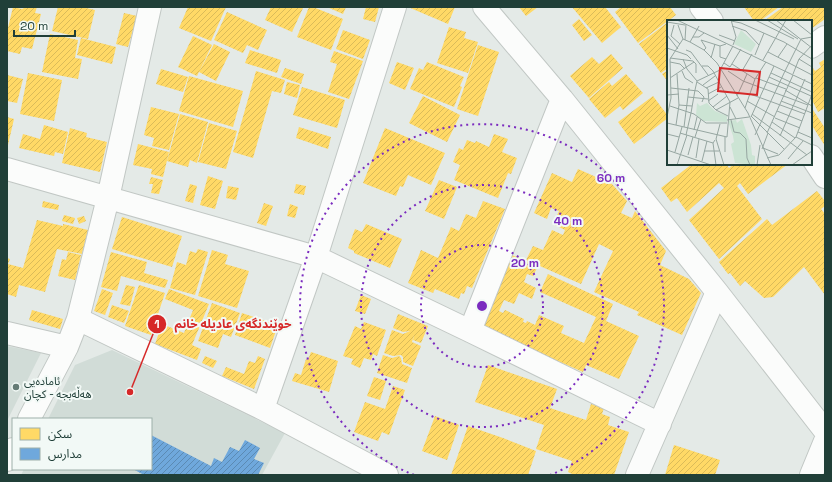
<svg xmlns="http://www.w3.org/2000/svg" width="832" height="482" viewBox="0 0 832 482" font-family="'Space Grotesk','Noto Sans Arabic',sans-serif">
<defs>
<pattern id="homes-hatch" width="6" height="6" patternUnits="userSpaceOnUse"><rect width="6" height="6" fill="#ffd966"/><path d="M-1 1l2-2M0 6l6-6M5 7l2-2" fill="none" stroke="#dabb59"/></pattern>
<pattern id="schools-hatch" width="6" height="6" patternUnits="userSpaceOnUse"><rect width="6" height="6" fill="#6fa8dc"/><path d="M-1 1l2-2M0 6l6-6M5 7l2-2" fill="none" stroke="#5b8ab3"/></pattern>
</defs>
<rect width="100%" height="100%" fill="#e4eae7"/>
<path fill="#d1dcd7" d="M 7,346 L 41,353 L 7,421 Z
M 112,350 L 285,433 L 262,475 L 21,475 L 24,469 L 151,469 L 151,419 L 48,419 L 75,365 Z"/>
<path fill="url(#homes-hatch)" d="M 13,7 L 22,9 L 26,7 L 37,7 L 35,13 L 41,14 L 32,49 L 22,47 L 20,54 L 7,51 L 7,32 Z
M 58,7 L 82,7 L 95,10 L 88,39 L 52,31 Z
M 188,7 L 226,7 L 211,41 L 179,28 Z
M 271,7 L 300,7 L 303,8 L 292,32 L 265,20 Z
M 309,7 L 313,7 L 343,19 L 331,50 L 297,37 Z
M 327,7 L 346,7 L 343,14 Z
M 366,7 L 379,7 L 375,22 L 363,19 Z
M 408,7 L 455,7 L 448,24 Z
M 519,7 L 538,7 L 526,16 Z
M 572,7 L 605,7 L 621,27 L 602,43 Z
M 621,7 L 670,7 L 676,15 L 638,43 L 615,12 Z
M 744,7 L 779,7 L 760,21 L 754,21 Z
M 783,7 L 825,7 L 825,19 L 811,29 L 811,21 L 764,21 Z
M 227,12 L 267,30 L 258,50 L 247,45 L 243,53 L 214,40 Z
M 124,13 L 137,16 L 128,47 L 116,44 Z
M 579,19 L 592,35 L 584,41 L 572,25 Z
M 668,22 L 668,68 L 661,73 L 639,44 Z
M 449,27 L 466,32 L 464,38 L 478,42 L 468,73 L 437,63 Z
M 343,30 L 370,40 L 363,59 L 336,49 Z
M 50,34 L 78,40 L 75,58 L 82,59 L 78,79 L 42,72 Z
M 193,36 L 212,45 L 197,76 L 178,67 Z
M 81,38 L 116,47 L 112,64 L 77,55 Z
M 214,44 L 230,52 L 216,81 L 199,72 Z
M 478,45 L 499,52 L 478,116 L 457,109 Z
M 250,50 L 281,60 L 277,73 L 245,63 Z
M 334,51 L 363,61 L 349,99 L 328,92 L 337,64 L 330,62 Z
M 611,54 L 623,68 L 589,98 L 570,76 L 592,57 L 599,64 Z
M 825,59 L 825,108 L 818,112 L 811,98 L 811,65 L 815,71 L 821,67 L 819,63 Z
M 397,62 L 414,68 L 405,90 L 389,83 Z
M 427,62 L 464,77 L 460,86 L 462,87 L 454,107 L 410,89 L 419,68 L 423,70 Z
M 285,68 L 304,74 L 301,84 L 281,77 Z
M 161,69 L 188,77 L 183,92 L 156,84 Z
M 668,70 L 668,82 L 662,74 Z
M 256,71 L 285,80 L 281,93 L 272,91 L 253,158 L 233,152 Z
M 28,73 L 62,80 L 54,121 L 20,114 Z
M 626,74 L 643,93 L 623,110 L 620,106 L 605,118 L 589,99 L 609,82 L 612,86 Z
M 7,75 L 23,79 L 17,103 L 7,101 Z
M 189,76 L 243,91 L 233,127 L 179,111 Z
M 287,82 L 300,85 L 297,98 L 284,94 Z
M 302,87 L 345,100 L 337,128 L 293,115 Z
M 423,96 L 460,115 L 447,142 L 409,123 Z
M 653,96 L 668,116 L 668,118 L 634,144 L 618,122 Z
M 151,107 L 179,114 L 169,150 L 152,146 L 154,138 L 144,135 Z
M 811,107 L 825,128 L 825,146 L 811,124 Z
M 180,114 L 208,122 L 197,163 L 190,160 L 188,167 L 167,161 Z
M 7,117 L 14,119 L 8,145 L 7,145 Z
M 209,123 L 237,131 L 226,169 L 198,162 Z
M 44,125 L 68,132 L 63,154 L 55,152 L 54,156 L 19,148 L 23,134 L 40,139 Z
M 299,127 L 331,137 L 328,149 L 296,138 Z
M 70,128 L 87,133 L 86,137 L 107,142 L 100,172 L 62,163 Z
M 385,128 L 445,153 L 431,185 L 408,175 L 403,187 L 400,186 L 396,196 L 363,183 Z
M 494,134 L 508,139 L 502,152 L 517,158 L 511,174 L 508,173 L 498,198 L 454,180 L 460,165 L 453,162 L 459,148 L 463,150 L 467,140 L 475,143 L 476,141 L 489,147 Z
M 138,144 L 169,152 L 163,177 L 151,174 L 152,169 L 133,165 Z
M 692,164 L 726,164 L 729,168 L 734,164 L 788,164 L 748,194 L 740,183 L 737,186 L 762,219 L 719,259 L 689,220 L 724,188 L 719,183 L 687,212 L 677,198 L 671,202 L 661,188 Z
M 578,169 L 612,184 L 627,201 L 621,213 L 632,218 L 635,211 L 666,251 L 660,265 L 689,279 L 701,293 L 682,335 L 637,315 L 639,312 L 594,292 L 613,251 L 599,244 L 581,284 L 526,260 L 533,246 L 543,250 L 552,230 L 563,235 L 565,230 L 553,224 L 559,211 L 551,208 L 547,219 L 534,213 L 552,173 L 572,182 Z
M 208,176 L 223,181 L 215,209 L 200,205 Z
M 151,177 L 163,180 L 159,194 L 151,193 L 153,184 L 149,184 Z
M 439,180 L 457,187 L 444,219 L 425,211 Z
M 190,184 L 197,186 L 193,203 L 185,201 Z
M 296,184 L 306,186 L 304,195 L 294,193 Z
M 228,186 L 239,188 L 236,200 L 226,198 Z
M 817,191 L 825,201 L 825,206 L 821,209 L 825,214 L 825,295 L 804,267 L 773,297 L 764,298 L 745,281 L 740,286 L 730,273 L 728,274 L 719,262 L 767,219 L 772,225 Z
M 43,201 L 59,205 L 58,210 L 42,207 Z
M 483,201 L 505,209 L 472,288 L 467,286 L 464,294 L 461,293 L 459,299 L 435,289 L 433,293 L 408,283 L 421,250 L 438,258 L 451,227 L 459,231 L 466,214 L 476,218 Z
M 264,203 L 273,206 L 266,226 L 257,223 Z
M 290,204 L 298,207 L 295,218 L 287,216 Z
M 64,215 L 75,218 L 73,224 L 62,221 Z
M 84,216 L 86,221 L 79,224 L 77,218 Z
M 122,217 L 182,236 L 172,267 L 112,249 Z
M 37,220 L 63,226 L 63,224 L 88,230 L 82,254 L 57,249 L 45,292 L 19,285 L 16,297 L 7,294 L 7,258 L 10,259 L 8,264 L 23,268 Z
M 366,224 L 402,239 L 390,268 L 354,253 L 354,251 L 348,248 L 355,229 L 362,232 Z
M 198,249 L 208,252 L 195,295 L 170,288 L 177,262 L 186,265 L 190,251 L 196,253 Z
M 212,250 L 228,255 L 225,264 L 249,271 L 237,308 L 198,296 Z
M 68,252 L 81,255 L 75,280 L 58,276 L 62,259 L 66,260 Z
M 111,252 L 147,262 L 144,273 L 168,280 L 165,288 L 121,276 L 117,291 L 101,287 Z
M 512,255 L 538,266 L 533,276 L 527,274 L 524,282 L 536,288 L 532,299 L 519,293 L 514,304 L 504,300 L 499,311 L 503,313 L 505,310 L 524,319 L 523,322 L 526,323 L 527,321 L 535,325 L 539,315 L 564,326 L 561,333 L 584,343 L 596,317 L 540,292 L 548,274 L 613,304 L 606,321 L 639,336 L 619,379 L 586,365 L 583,372 L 480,327 Z
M 126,285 L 135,287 L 130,306 L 120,304 Z
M 139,285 L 165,293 L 151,335 L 125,326 Z
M 102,289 L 113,293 L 105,315 L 94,311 Z
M 169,289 L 209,304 L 192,345 L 201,349 L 197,360 L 155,344 L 162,324 L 184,333 L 193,310 L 165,299 Z
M 361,295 L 371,299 L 365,314 L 355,311 Z
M 212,303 L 240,313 L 231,337 L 223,334 L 218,348 L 198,341 Z
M 112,305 L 129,311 L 124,323 L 108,317 Z
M 32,310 L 63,319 L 60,329 L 29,320 Z
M 242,313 L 278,325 L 270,348 L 235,335 Z
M 398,314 L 428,326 L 421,343 L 413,340 L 414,335 L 412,342 L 421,346 L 413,366 L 403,362 L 403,357 L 401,355 L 393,356 L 384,353 L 392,330 L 403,334 L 410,331 L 403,332 L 393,328 Z
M 364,322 L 386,330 L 377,356 L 373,354 L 371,360 L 364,358 L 360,368 L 351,364 L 353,359 L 343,356 L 355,326 L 361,329 Z
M 311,352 L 338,361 L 329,392 L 292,381 L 295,373 L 301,375 L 306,359 L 308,360 Z
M 383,355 L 392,358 L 399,356 L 401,358 L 402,364 L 412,368 L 407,383 L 377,373 Z
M 205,356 L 217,361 L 213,368 L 202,363 Z
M 258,356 L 265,359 L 254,389 L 222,376 L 226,367 L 244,374 L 249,361 L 255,363 Z
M 488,365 L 557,389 L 550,408 L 586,420 L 591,404 L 604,408 L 602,414 L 610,417 L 608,425 L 629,432 L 614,475 L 574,475 L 568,472 L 572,461 L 536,449 L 544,425 L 475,402 Z
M 374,377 L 386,381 L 380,400 L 367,396 Z
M 393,386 L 405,390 L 389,435 L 382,432 L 378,441 L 354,432 L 365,402 L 385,409 Z
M 435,416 L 459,425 L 447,460 L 422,451 Z
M 468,426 L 503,438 L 536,451 L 528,475 L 451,475 Z
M 674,445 L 720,460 L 715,475 L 665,475 Z"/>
<path fill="url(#schools-hatch)" d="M 151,435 L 211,466 L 214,458 L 222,462 L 230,447 L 239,451 L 245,440 L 260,448 L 254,459 L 264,463 L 258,475 L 144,475 L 133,469 L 151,469 Z"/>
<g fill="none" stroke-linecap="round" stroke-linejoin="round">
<g stroke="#c1c7c4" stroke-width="24">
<path id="minor" d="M 484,7 L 562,99 L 717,292 L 825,431
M 701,7 L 712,21
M 811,47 L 825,37
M 811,156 L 825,177
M 7,169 L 316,257 L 470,331 L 660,424
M 78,319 L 263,409 L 387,475
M 470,331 L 562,99
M 7,333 L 67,347
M 263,409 L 316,257 L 395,7
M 29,419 L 67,347 L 78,319 L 108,198 L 150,7
M 7,460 L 13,449
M 637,475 L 717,292
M 811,475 L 825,441"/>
</g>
<use href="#minor" stroke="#fbfcfb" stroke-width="22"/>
</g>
<g fill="none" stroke="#7b2cbf" stroke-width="2" stroke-dasharray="2 4">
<circle cx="482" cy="306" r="61"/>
<circle cx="482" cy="306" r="121"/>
<path d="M414 475A182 182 0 1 1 550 475"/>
</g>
<circle fill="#657b75" stroke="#f2f9f6" stroke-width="1.5" cx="16" cy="387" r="4"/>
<g text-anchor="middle" stroke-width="4" stroke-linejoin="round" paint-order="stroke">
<g font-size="11" fill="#203f38" stroke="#f2f9f6" text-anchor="start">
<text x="24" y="385">ئامادەیی<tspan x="24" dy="13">هەڵەبجە - کچان</tspan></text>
</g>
</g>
<g transform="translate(667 20)">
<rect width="145" height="145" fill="#e4eae7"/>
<path d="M 74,10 L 89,24 L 84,32 L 67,24 Z" fill="#cce4d4"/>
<path d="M 30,83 L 33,86 L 40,83 L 48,91 L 60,96 L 60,102 L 37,101 L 29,95 ZM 75,99 L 84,125 L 85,135 L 88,136 L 88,145 L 68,143 L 64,124 L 67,122 L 66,116 L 61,101 L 69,100 L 70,103 Z" fill="#cce4d4"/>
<path fill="none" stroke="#96a6a1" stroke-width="1" d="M 10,0 L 145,64M 64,0 L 69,17 L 66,25M 88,0 L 127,19M 100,0 L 131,19M 109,0 L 145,28M 126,0 L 145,15M 64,1 L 74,3 L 117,22 L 145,39M 0,2 L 18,5M 7,5 L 4,16 L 13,24M 11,5 L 16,19M 65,6 L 79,11 L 92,25M 0,15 L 11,29M 52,15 L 68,21M 26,17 L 32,17 L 37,13M 18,20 L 19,4M 23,22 L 37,30 L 50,43 L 81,93 L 104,145M 53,26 L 53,37 L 59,39M 0,28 L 20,35 L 24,39M 19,30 L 24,32 L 41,55M 37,30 L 39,28 L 34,20 L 53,26 L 59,24M 101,32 L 145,55M 88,35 L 97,13M 111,37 L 120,24M 3,38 L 26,41 L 29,44 L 29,53M 44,38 L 48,24M 16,39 L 20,49 L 30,61 L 28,70M 132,39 L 145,47M 96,40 L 119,0M 3,42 L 13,44 L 18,49M 57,43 L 63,47 L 74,29M 65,44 L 88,59M 15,51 L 18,58 L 26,63M 61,51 L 76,61 L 141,85M 75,51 L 85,34M 118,51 L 134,19 L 145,17M 104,53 L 145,72M 126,54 L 132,39 L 145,25M 102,57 L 144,76M 3,58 L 27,42M 89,58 L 119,69M 30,61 L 53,50 L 66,26M 30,62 L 41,69 L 42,83 L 49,90 L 61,96M 36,65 L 48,56M 4,68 L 31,71 L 37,77 L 35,82M 39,68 L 52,62M 118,70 L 145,86M 41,74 L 54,67M 83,74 L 138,94M 0,75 L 12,74M 70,76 L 80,54M 21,77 L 41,79M 41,81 L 51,74M 80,81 L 108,97M 114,81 L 145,93M 12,85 L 25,86M 3,86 L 27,94 L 39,103 L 60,103M 46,87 L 60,76M 63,87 L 69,99M 78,88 L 88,59 L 99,42M 49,90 L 71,78M 110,91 L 135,101M 24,93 L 28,70M 85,94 L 140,135M 84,96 L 117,129M 0,97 L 4,78 L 3,39 L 16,19 L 23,22 L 32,6M 84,97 L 107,46M 108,98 L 133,108M 60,100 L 82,97M 64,100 L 67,112 L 73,113 L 79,119 L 80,138 L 83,145M 105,102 L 128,118M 0,103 L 60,117 L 63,82 L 46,51 L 41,46 L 35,46M 53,104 L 49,119 L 57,145M 9,105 L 12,85 L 10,54M 17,107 L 22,68M 27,110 L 30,97M 131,112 L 145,118M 13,113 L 46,123 L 48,120M 100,113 L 126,55M 0,114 L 12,117M 19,115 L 24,93M 88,115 L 118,51M 113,116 L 138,59M 28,117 L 34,99M 58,117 L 58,132M 129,117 L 145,125M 46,123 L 49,145M 96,128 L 111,134M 95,129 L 101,113M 0,130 L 44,145M 37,131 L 52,131M 8,132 L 15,107M 21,135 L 26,117M 29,138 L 32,119M 100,138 L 112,135 L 129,117 L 145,74M 121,139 L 136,121M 35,141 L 40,121M 10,145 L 20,115M 90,145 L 93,125M 125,145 L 145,131"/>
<path fill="#d62828" fill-opacity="0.15" stroke="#d62828" stroke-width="2" d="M 53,48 L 93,52 L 90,75 L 51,71 Z"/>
<rect width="145" height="145" fill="none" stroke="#203f38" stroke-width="2"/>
</g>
<circle cx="482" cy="306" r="6" fill="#7b2cbf" stroke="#f2f9f6" stroke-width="2"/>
<g font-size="12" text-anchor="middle" font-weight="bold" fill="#7b2cbf" stroke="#f2f9f6" stroke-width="4" stroke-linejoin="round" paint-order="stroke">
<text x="611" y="182">60 m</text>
<text x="568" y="225">40 m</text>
<text x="525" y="267">20 m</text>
</g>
<path fill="none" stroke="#d62828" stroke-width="1.5" d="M130 392L157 324"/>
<g fill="#d62828" stroke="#f2f9f6" stroke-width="1.5">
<circle cx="130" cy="392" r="4"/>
<circle cx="157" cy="324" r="10"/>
</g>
<g font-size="12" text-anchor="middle" font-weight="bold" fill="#fff">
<text x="157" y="328">1</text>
</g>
<g font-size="12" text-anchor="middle" font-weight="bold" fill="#d62828" stroke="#f2f9f6" stroke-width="4" stroke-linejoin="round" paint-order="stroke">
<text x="233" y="328">خوێندنگەی عادیلە خانم</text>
</g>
<rect width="832" height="482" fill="none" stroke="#203f38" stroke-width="16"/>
<rect x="12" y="418" width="140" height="52" fill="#f2f9f6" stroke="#9eafaa"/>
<rect x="20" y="428" width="20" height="12" fill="#ffd966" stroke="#9eafaa"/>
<text x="48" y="438" font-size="12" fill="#203f38">سكن</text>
<rect x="20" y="448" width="20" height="12" fill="#6fa8dc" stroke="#9eafaa"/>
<text x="48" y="458" font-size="12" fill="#203f38">مدارس</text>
<path d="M14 30v6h61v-6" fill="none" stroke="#203f38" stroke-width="2"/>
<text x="20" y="30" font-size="12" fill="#203f38" stroke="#f2f9f6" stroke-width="3" paint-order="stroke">20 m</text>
</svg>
